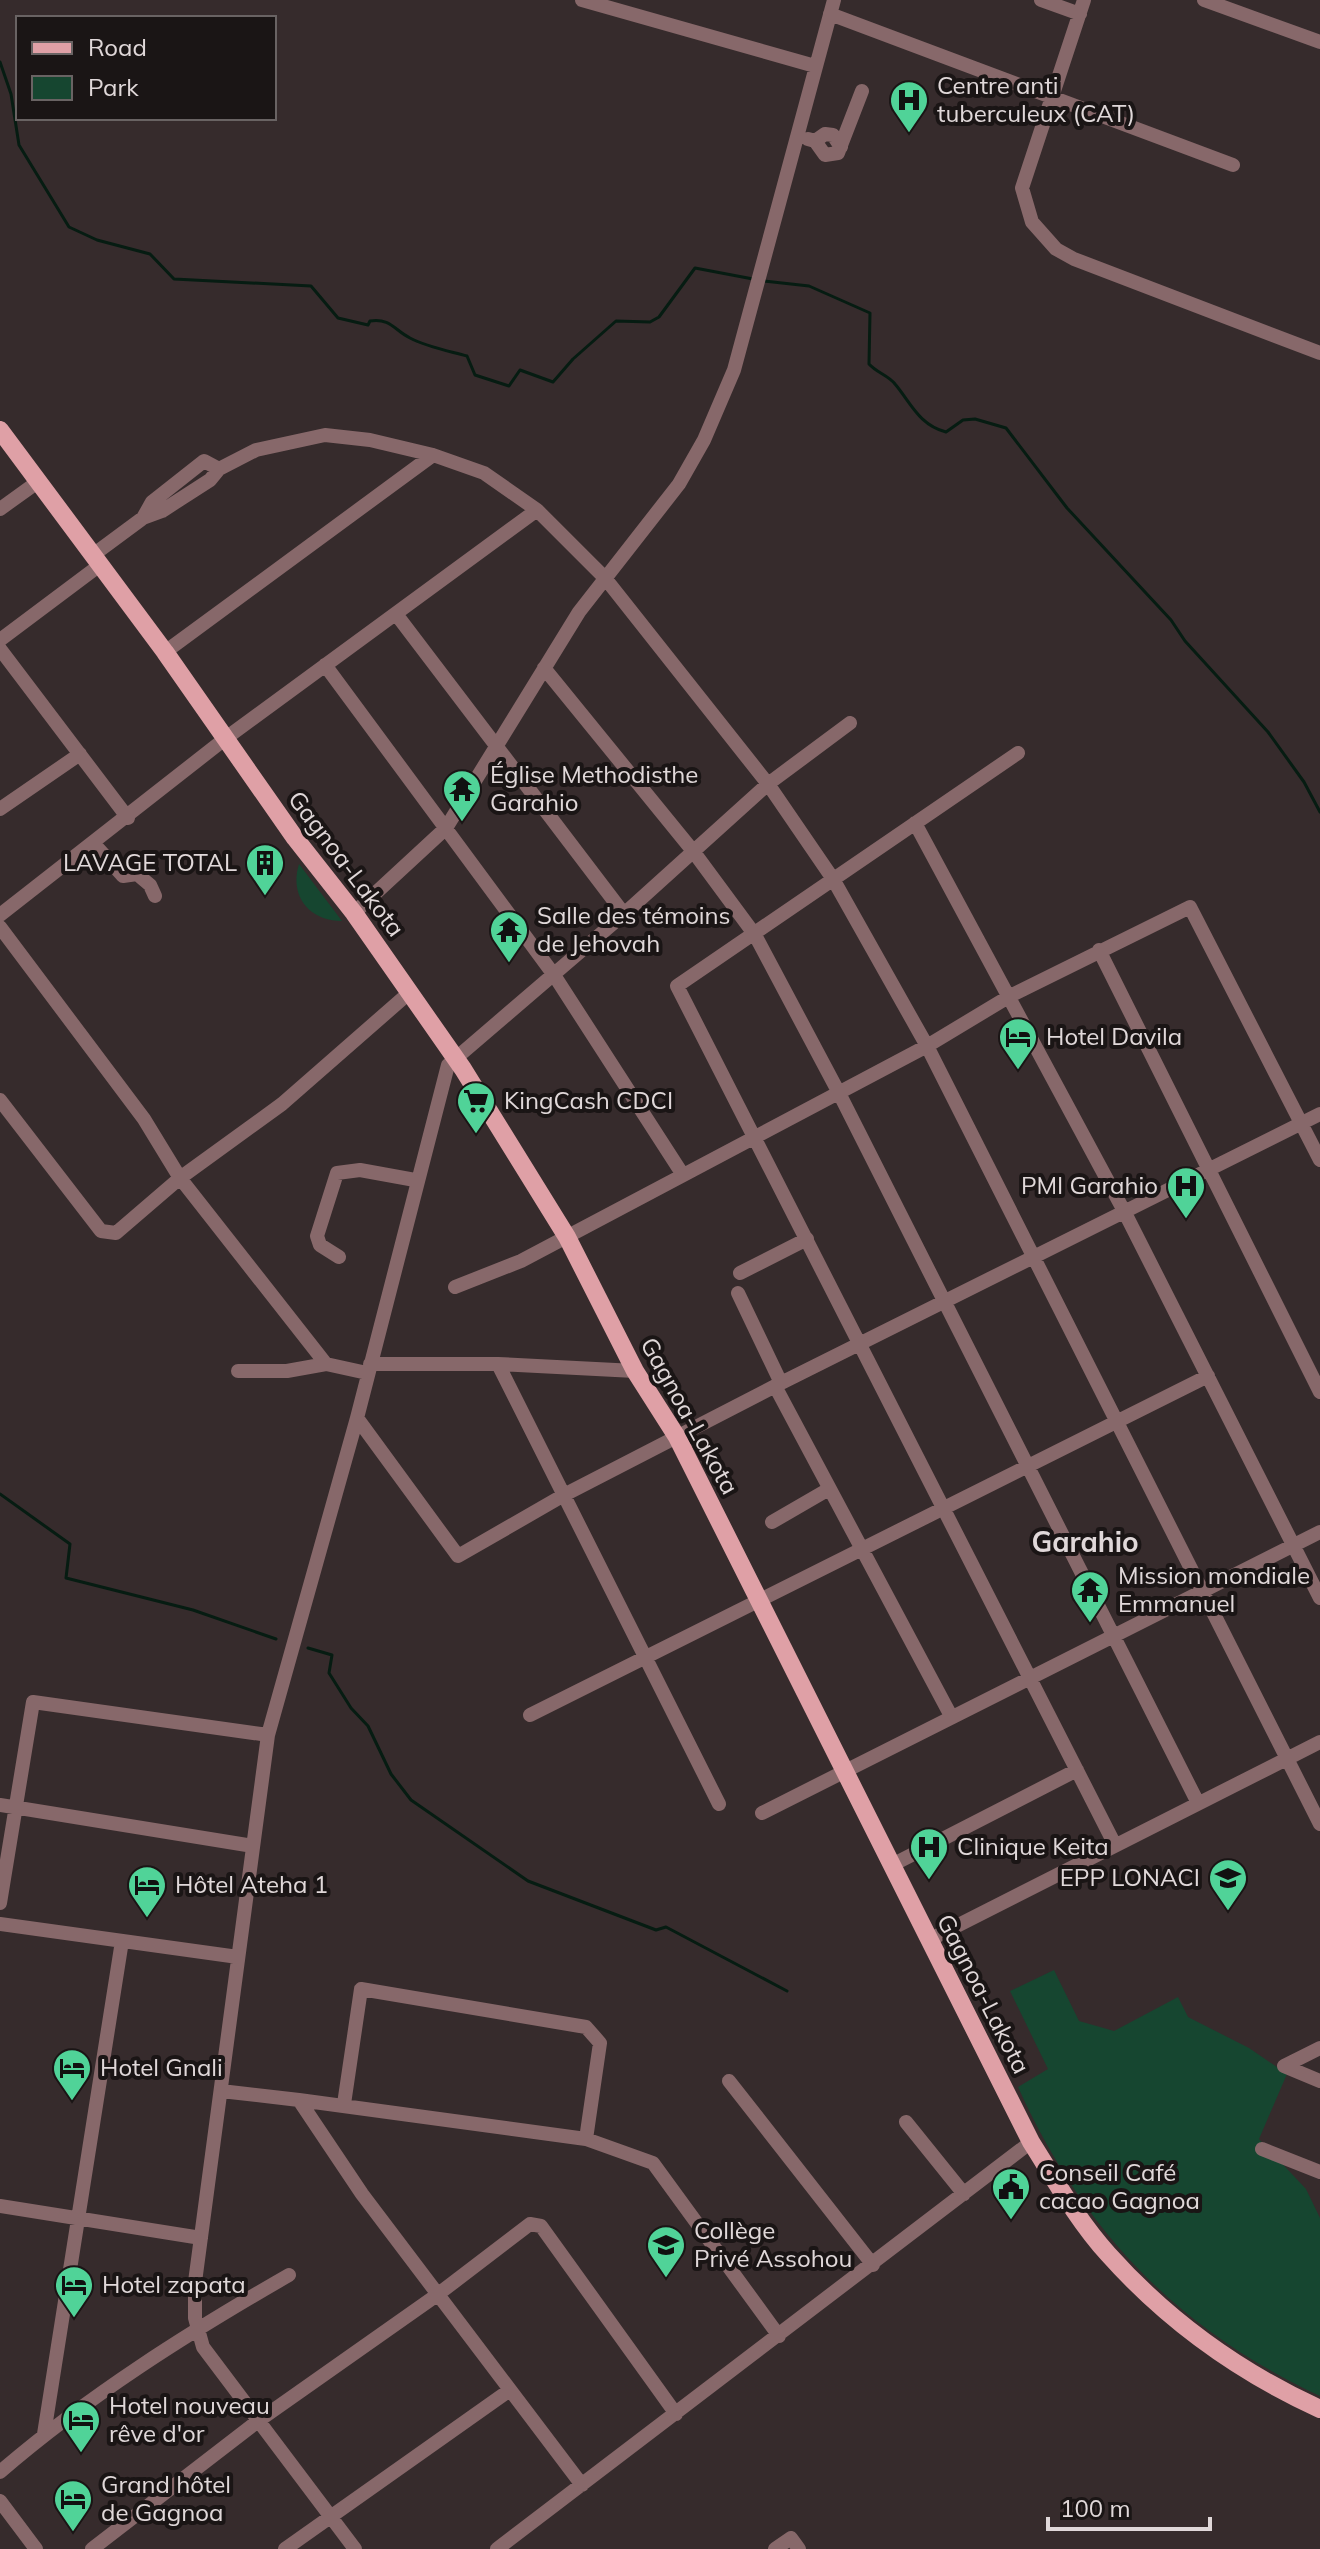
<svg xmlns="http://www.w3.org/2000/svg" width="1320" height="2549" viewBox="0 0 1320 2549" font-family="Mulish,sans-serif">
<rect width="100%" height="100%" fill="#362b2c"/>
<path fill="#164630" d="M 299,864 L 342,921 C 309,921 289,896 299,864 Z
M 1054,1970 L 1079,2021 L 1114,2031 L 1178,1997 L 1188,2017 L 1249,2048 L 1287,2074 L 1259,2139 L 1306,2189 L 1320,2218 L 1320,2396 C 1177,2329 1083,2231 1018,2087 L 1048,2069 L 1010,1991 Z"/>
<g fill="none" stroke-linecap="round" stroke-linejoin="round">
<path stroke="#061c12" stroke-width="3" d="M 0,62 L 11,94 L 19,145 L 69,227 L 97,240 L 150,254 L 174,279 L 311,286 L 338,318 L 368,325 L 370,321 C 391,318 394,330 410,338 C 427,347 449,351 467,356 L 475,375 L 509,386 L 520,370 L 553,382 L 573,359 L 616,321 L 650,322 L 659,317 L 695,268 L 753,279
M 764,281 L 809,286 L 870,313 L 869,364 C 877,373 888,375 895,384 C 911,403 919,425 946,432 L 963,420 L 975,419 L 1006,428 L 1067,508 L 1171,620 L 1185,641 L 1268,732 L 1304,782 L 1320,812
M 0,1494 L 70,1544 L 66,1578 L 193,1610 L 276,1639
M 308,1648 L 332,1655 L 329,1673 L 351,1708 L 368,1726 L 391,1774 L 411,1800 L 528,1881 L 656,1930 L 666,1927 L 787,1991"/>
<path stroke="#87686a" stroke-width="14" d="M 582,0 L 815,66
M 1041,0 L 1080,14
M 1084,0 L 1022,188 L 1032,222 L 1056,249 L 1074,259 L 1320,353
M 1204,0 L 1320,42
M 830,14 L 1233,165
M 808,139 L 815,141 L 825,134 L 833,135 L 841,147
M 815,141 L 825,155 L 838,153 L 862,91
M 0,509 L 39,481
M 143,518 L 152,502 L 204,461 L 219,469
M 93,555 L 143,518 L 162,511 L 210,480 L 219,469 L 256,450 L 325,435 L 370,440 L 433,455 L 484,473 L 537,510 L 605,578 L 768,784 L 833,879 L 927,1046 L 1320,1824
M 396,614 L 624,914
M 0,640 L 100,565
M 0,649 L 128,818
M 165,652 L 433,455
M 325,665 L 554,975 L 683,1175
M 544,668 L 693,851 L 755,935 L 839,1093 L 1198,1803
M 1018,753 L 677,986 L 1115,1845
M 0,809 L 80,754
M 915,823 L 1124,1211 L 1320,1598
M 94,844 L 123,876 L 137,874 L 150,885 L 155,896
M 354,913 L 446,828 L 579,612 L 679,484 L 704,440 L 734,370 L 834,0
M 0,915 L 226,738 L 537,510
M 0,927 L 144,1119 L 180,1178 L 326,1364 L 367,1373
M 1099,950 L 1320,1392
M 0,1100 L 101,1231 L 116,1233 L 180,1178 L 282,1104 L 410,992
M 339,1257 L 320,1245 L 317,1236 L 337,1173 L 360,1170 L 415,1180
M 740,1273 L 807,1239
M 455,1287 L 521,1261 L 927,1046 L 1010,996 L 1190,907 L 1320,1160
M 738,1293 L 781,1383
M 370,1364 L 498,1364 L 635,1371
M 498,1364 L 719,1804
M 238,1371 L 287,1371 L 326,1364
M 775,1386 L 951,1716
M 357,1418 L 458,1556 L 564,1495 L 781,1383 L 1320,1114
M 772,1522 L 829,1489
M 530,1715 L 1208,1376
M 0,1805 L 253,1846
M 762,1813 L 1320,1532
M 892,1865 L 1077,1770
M 0,1903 L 33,1702 L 268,1735
M 0,1924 L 238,1957
M 929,1940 L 1320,1742
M 1320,2048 L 1284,2066 L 1320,2081
M 729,2081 L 873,2265
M 221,2091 L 299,2100
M 344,2104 L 361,1989 L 586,2027 L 600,2043 L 586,2139
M 906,2122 L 964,2194
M 1262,2149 L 1320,2172
M 0,2206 L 201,2238
M 44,2434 L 122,1941
M 0,2472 C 88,2396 188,2333 289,2275
M 582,2485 L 362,2194 L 299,2100 L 586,2139 L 653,2163 L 779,2336
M 0,2501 L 36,2549
M 92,2549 L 258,2421 L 437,2295 L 530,2224 L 541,2226 L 676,2414
M 285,2549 L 510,2390
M 355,2549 L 203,2347 L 195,2318 L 195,2282 L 268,1735 L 357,1418 L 448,1065 L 624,914 L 768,784 L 850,723
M 497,2549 L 1031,2142
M 775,2549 L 791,2538 L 799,2549"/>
<path stroke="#dfa0a6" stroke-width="18" d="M 0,430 L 165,652 L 295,838 L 354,913 L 463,1069 L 567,1237 L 635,1371 L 677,1437 L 1031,2142 C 1055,2180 1078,2221 1108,2254 C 1167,2320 1239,2372 1320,2409"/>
</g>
<defs>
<g id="hospital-pin" transform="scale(2)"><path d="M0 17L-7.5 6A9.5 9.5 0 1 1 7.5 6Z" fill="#50d398" stroke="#1a1515"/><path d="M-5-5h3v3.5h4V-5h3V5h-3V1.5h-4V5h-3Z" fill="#111"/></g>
<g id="temple-pin" transform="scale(2)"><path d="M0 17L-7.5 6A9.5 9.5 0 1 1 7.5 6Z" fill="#50d398" stroke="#1a1515"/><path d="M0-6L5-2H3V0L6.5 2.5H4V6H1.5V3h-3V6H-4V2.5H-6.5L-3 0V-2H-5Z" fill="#111"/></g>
<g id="building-pin" transform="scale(2)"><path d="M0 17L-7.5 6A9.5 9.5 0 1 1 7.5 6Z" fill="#50d398" stroke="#1a1515"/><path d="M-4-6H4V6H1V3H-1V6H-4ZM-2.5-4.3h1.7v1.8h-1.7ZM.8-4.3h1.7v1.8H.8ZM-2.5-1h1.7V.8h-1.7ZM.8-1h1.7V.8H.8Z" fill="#111"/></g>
<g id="hotel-pin" transform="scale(2)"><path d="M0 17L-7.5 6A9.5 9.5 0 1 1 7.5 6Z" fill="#50d398" stroke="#1a1515"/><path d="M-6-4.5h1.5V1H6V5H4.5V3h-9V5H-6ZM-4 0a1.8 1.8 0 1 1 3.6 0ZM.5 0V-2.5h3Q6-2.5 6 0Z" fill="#111"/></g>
<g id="supermarket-pin" transform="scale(2)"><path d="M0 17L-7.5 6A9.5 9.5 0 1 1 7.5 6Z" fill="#50d398" stroke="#1a1515"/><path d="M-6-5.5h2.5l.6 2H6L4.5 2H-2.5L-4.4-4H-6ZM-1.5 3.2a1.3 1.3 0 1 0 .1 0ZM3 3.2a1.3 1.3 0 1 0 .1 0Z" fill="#111"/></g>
<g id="school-pin" transform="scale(2)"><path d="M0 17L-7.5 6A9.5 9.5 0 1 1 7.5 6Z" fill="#50d398" stroke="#1a1515"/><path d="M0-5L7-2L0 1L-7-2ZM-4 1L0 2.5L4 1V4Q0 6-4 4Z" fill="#111"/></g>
<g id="civic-pin" transform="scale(2)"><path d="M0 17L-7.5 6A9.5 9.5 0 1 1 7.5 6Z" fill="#50d398" stroke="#1a1515"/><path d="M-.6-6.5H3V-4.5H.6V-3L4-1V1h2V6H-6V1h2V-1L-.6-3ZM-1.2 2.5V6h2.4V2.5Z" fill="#111"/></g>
</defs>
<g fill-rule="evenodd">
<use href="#hospital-pin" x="909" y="100"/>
<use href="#temple-pin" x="462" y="789"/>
<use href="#building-pin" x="265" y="863"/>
<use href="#temple-pin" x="509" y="930"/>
<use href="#hotel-pin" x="1018" y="1037"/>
<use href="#supermarket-pin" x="476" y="1101"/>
<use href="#hospital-pin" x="1186" y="1186"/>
<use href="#temple-pin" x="1090" y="1590"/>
<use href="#hospital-pin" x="929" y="1847"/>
<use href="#school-pin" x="1228" y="1878"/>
<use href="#hotel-pin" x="147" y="1885"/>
<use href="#hotel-pin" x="72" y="2068"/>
<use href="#civic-pin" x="1011" y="2187"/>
<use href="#school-pin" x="666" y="2245"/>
<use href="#hotel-pin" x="74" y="2285"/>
<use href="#hotel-pin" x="81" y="2420"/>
<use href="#hotel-pin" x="73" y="2499"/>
</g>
<g text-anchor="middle" stroke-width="8" stroke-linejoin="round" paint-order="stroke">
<g font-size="24" fill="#e0d8d9" stroke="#1a1515" text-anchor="start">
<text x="937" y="94">Centre anti<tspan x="937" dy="28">tuberculeux (CAT)</tspan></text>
<text x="490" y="783">Église Methodisthe<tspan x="490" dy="28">Garahio</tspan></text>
<text x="237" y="871" text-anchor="end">LAVAGE TOTAL</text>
<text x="537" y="924">Salle des témoins<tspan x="537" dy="28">de Jehovah</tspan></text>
<text x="1046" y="1045">Hotel Davila</text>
<text x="504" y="1109">KingCash CDCI</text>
<text x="1158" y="1194" text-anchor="end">PMI Garahio</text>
<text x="1118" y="1584">Mission mondiale<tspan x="1118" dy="28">Emmanuel</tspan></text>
<text x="957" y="1855">Clinique Keita</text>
<text x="1200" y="1886" text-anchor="end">EPP LONACI</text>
<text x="175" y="1893">Hôtel Ateha 1</text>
<text x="100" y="2076">Hotel Gnali</text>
<text x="1039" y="2181">Conseil Café<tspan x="1039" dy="28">cacao Gagnoa</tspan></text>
<text x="694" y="2239">Collège<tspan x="694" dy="28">Privé Assohou</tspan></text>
<text x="102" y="2293">Hotel zapata</text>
<text x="109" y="2414">Hotel nouveau<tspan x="109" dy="28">rêve d'or</tspan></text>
<text x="101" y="2493">Grand hôtel<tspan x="101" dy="28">de Gagnoa</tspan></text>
</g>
<g font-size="24" fill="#e0d8d9" stroke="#1a1515">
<text transform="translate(346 864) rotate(53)" y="8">Gagnoa-Lakota</text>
<text transform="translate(689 1416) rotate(61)" y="8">Gagnoa-Lakota</text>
<text transform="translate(983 1994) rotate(63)" y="8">Gagnoa-Lakota</text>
</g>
<g font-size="28" font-weight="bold" fill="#e0d8d9" stroke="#1a1515">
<text x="1085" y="1552">Garahio</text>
</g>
</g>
<rect x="16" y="16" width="260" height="104" fill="#1a1515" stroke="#696363" stroke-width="2"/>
<rect x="32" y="42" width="40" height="12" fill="#dfa0a6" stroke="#696363" stroke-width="2"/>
<text x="88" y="56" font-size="24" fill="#e0d8d9">Road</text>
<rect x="32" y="76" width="40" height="24" fill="#164630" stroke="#696363" stroke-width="2"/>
<text x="88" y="96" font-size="24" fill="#e0d8d9">Park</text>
<path d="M1048 2517v12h162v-12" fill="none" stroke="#e0d8d9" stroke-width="4"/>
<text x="1060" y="2517" font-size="24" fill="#e0d8d9" stroke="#1a1515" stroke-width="6" paint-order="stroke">100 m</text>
</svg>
